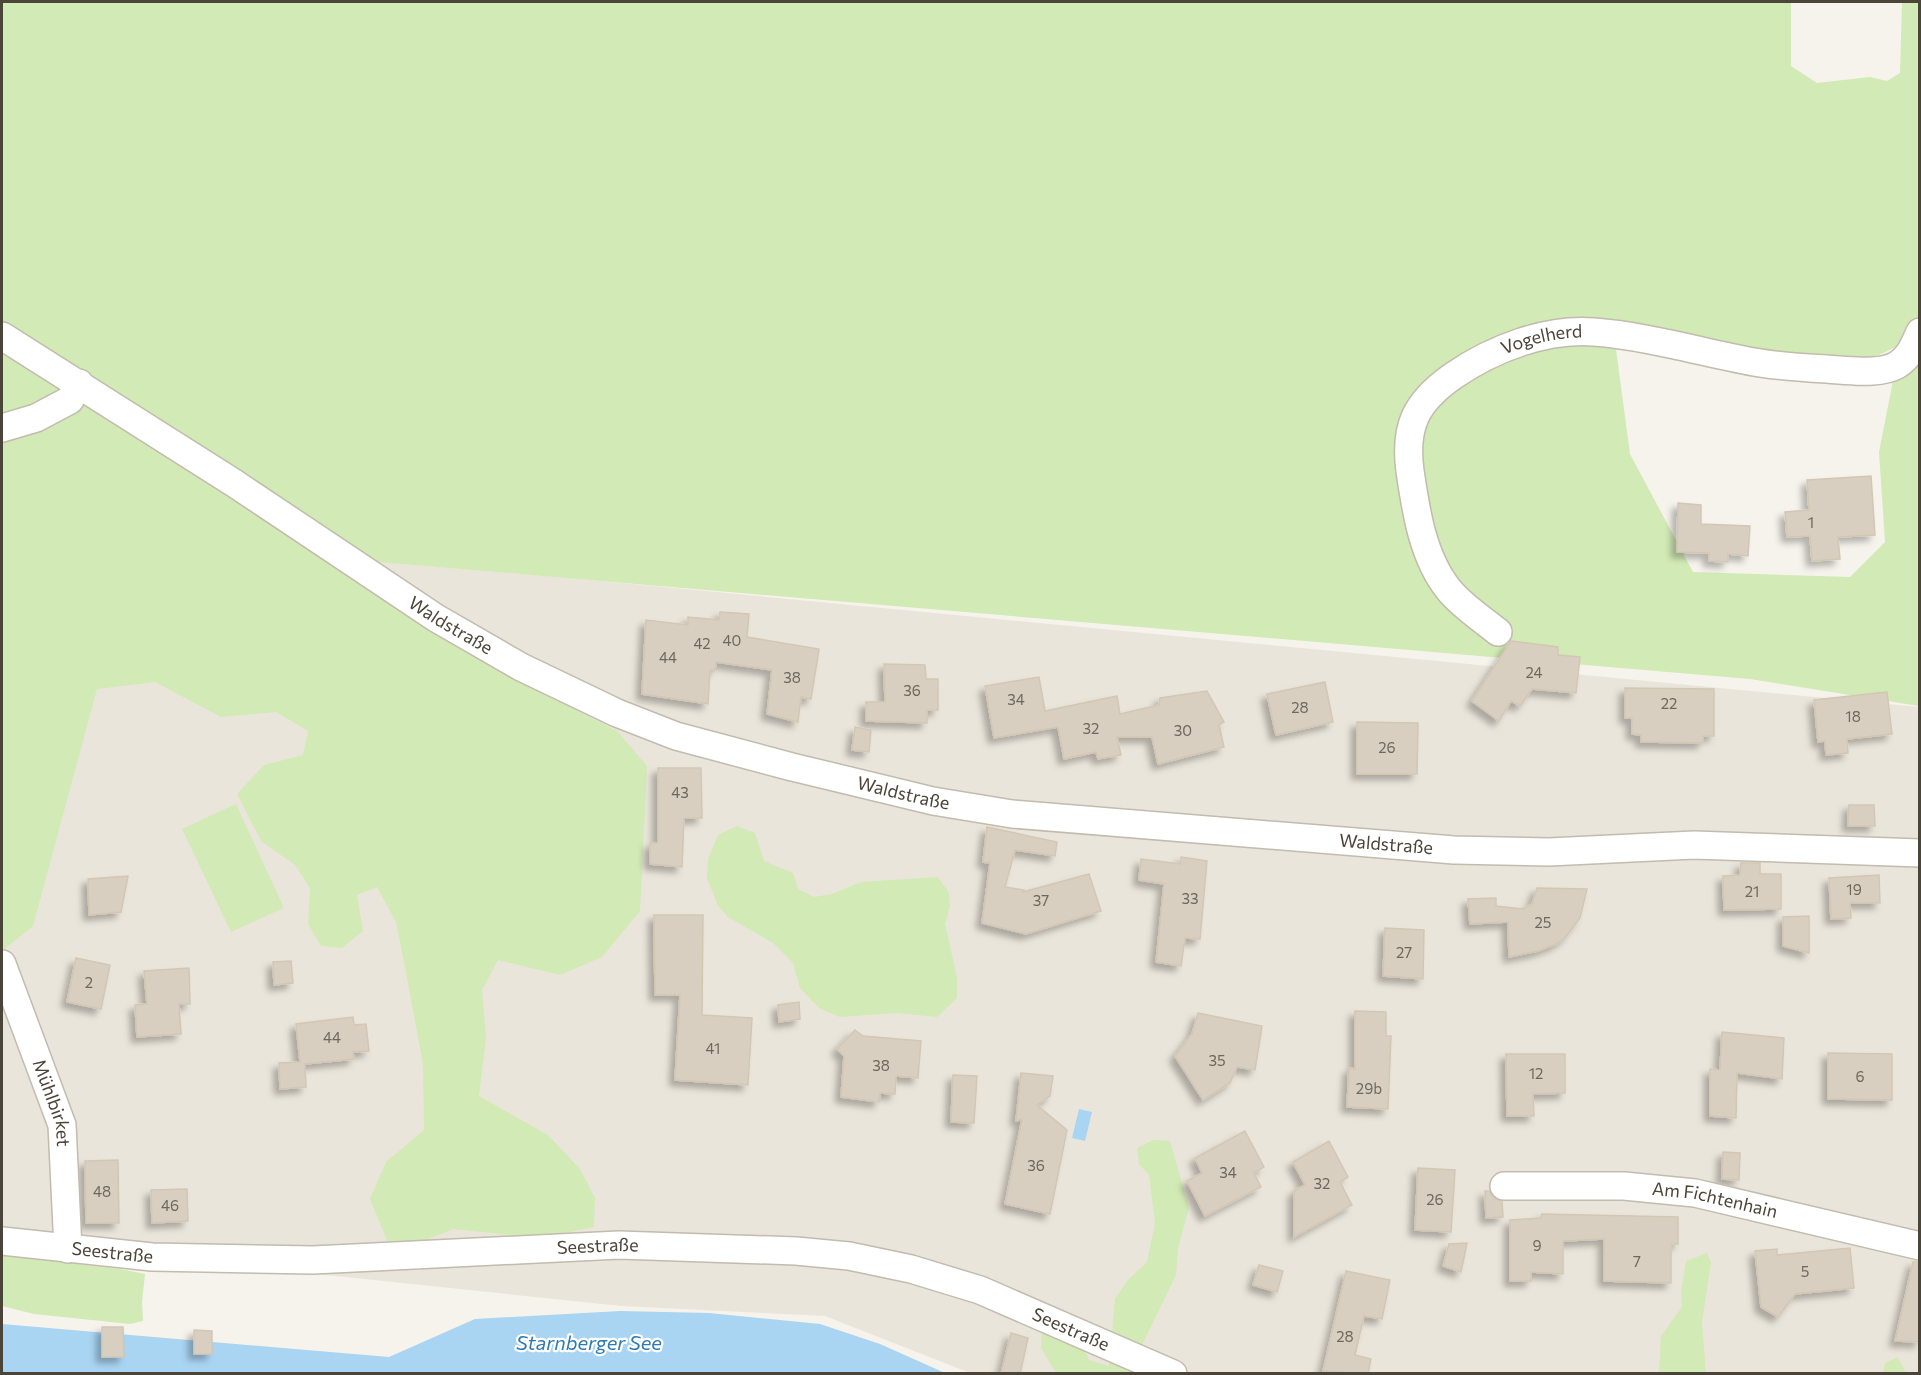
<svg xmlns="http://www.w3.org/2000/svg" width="1921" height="1375" viewBox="0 0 1921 1375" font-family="Commissioner,sans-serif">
<defs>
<filter id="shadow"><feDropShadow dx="-5.5" dy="5.5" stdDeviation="3" flood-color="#0004"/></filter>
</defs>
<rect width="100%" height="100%" fill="#f6f3ec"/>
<path fill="#eae5da" d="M 24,532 L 559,577 L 1919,707 L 1919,1373 L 970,1373 L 825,1316 L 621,1306 L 2,1241 L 2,540 Z"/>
<path fill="#d2eab5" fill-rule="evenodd" d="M 2,2 L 1791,2 L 1791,66 L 1817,83 L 1870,77 L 1887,81 L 1900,73 L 1902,2 L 1919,2 L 1919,706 L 1750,679 L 320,557 L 498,670 L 617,731 L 647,766 L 640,911 L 602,957 L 560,975 L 498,960 L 482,990 L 486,1037 L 479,1096 L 548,1135 L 580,1169 L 595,1198 L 594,1227 L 540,1238 L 453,1229 L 424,1241 L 390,1248 L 370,1199 L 386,1162 L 424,1130 L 423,1065 L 406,972 L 396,922 L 377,887 L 357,895 L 363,931 L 342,948 L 321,946 L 308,924 L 310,888 L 295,865 L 261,841 L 237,794 L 264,765 L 303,755 L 308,731 L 276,712 L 221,717 L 155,682 L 97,689 L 33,926 L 2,951 ZM 1613,327 L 1766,356 L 1850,361 L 1879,355 L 1900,345 L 1879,452 L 1885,542 L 1850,577 L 1693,572 L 1630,454 Z
M 236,804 L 284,908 L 231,932 L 182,829 Z
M 737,826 L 755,833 L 764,861 L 793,873 L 798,889 L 814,897 L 832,894 L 861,882 L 938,877 L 949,893 L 950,906 L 945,924 L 957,978 L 957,998 L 937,1017 L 897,1013 L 840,1017 L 819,1008 L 800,988 L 793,963 L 773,943 L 728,917 L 718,906 L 707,878 L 708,859 L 718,835 Z
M 1153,1140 L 1170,1141 L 1189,1208 L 1178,1248 L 1176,1275 L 1142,1345 L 1149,1373 L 1056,1373 L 1041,1348 L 1042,1332 L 1078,1336 L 1089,1360 L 1109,1366 L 1115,1299 L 1127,1281 L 1147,1262 L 1155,1222 L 1149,1175 L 1139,1164 L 1137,1148 Z
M 1707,1253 L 1711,1263 L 1702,1322 L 1706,1373 L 1659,1373 L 1661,1336 L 1682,1307 L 1681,1292 L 1686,1261 Z
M 2,1255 L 120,1269 L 145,1274 L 142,1302 L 143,1321 L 130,1324 L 34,1314 L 2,1306 Z
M 1898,1357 L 1906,1373 L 1883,1373 L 1885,1363 Z"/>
<path fill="#a9d4f2" d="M 1079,1109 L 1092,1112 L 1085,1141 L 1072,1138 Z
M 620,1311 L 709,1313 L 820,1324 L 880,1344 L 945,1373 L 2,1373 L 2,1324 L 389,1357 L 475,1319 Z"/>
<path fill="#d8cfc1" stroke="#d3c7b4" stroke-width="1.5" filter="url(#shadow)" d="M 1871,476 L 1875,535 L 1838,537 L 1840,559 L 1812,561 L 1810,536 L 1787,537 L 1785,512 L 1809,510 L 1807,480 Z
M 1678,503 L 1701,505 L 1701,524 L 1750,526 L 1748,556 L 1728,554 L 1728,562 L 1709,561 L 1709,553 L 1677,552 Z
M 720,612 L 749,614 L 747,637 L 819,649 L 811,699 L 801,697 L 798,722 L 767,714 L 772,670 L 716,662 L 715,670 L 710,670 L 708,704 L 642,694 L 646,620 L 688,625 L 688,617 L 719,620 Z
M 1511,641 L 1558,647 L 1558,655 L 1580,657 L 1576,693 L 1532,689 L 1520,706 L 1511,701 L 1499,721 L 1472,701 Z
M 884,664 L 925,665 L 926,679 L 938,679 L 938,710 L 927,710 L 927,723 L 866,721 L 866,702 L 885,702 Z
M 1039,677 L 1045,711 L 1117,696 L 1120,714 L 1159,705 L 1160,698 L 1207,691 L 1224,722 L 1219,725 L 1224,747 L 1158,764 L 1152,737 L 1117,737 L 1121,755 L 1098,759 L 1096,752 L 1064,759 L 1058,727 L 994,738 L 985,686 Z
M 1325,682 L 1333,722 L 1276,735 L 1267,694 Z
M 1625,688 L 1714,689 L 1714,736 L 1703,736 L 1703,743 L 1641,742 L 1641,735 L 1632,734 L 1632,718 L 1625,718 Z
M 1887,692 L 1892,734 L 1847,739 L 1848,753 L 1826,755 L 1825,741 L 1818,742 L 1814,700 Z
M 1357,722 L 1418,723 L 1417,774 L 1357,774 Z
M 855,727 L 871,730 L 869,752 L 852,750 Z
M 658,768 L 701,768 L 702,818 L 684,818 L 682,867 L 650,864 L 650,843 L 658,843 Z
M 1849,805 L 1874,805 L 1875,826 L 1848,826 Z
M 987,827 L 1057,842 L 1055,856 L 1015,850 L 1005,887 L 1024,890 L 1023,892 L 1089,874 L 1101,911 L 1026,934 L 982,923 L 990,863 L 983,862 Z
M 1181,857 L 1207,861 L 1200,939 L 1185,938 L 1181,966 L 1156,962 L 1164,884 L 1139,880 L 1141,859 L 1181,864 Z
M 1741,863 L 1760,863 L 1760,874 L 1781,874 L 1781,909 L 1724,910 L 1723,876 L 1740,875 Z
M 1879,875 L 1880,903 L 1850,903 L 1851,918 L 1831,919 L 1829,878 Z
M 128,876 L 121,912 L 89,915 L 88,879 Z
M 1537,888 L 1587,889 L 1580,918 L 1565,938 L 1556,944 L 1538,951 L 1509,957 L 1508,922 L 1470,924 L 1468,899 L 1496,898 L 1496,906 L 1523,909 L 1532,904 Z
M 654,915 L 703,915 L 702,1015 L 752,1018 L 748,1085 L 675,1080 L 680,995 L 655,995 Z
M 1809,916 L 1809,953 L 1783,946 L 1783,917 Z
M 1385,928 L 1424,930 L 1423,979 L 1383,976 Z
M 76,958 L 110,965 L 101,1009 L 67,1002 Z
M 291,961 L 293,983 L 274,985 L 273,962 Z
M 189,968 L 190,1004 L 179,1004 L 181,1034 L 137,1037 L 135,1005 L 147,1004 L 144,971 Z
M 799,1002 L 800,1019 L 779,1022 L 778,1005 Z
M 1355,1011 L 1386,1012 L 1386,1036 L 1391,1036 L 1388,1109 L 1347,1107 L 1349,1068 L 1355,1069 Z
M 1198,1013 L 1262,1026 L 1255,1070 L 1237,1067 L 1230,1083 L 1203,1100 L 1175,1056 L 1192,1034 Z
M 353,1017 L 354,1025 L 366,1024 L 369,1051 L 353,1052 L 354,1059 L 305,1064 L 306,1087 L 280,1089 L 279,1063 L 300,1062 L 296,1024 Z
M 855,1030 L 863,1036 L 921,1041 L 918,1078 L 896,1076 L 895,1094 L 880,1093 L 879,1102 L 841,1097 L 844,1056 L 837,1049 Z
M 1722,1032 L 1784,1038 L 1782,1079 L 1737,1073 L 1736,1118 L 1710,1116 L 1710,1069 L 1720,1070 Z
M 1828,1053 L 1892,1054 L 1892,1100 L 1828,1099 Z
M 1506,1054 L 1565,1054 L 1565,1093 L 1533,1094 L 1534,1116 L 1507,1116 Z
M 1021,1073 L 1053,1076 L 1050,1096 L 1037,1105 L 1067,1130 L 1050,1214 L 1005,1204 L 1022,1119 L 1016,1121 Z
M 953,1075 L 977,1076 L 974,1123 L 951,1122 Z
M 1245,1131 L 1264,1167 L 1254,1173 L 1261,1187 L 1205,1216 L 1187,1181 L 1202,1173 L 1195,1158 Z
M 1329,1141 L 1348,1177 L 1340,1182 L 1352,1205 L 1294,1237 L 1294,1191 L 1305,1185 L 1293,1162 Z
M 1723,1152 L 1740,1153 L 1739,1180 L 1722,1179 Z
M 118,1160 L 119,1223 L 86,1223 L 85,1161 Z
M 1418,1168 L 1455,1170 L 1451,1232 L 1415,1230 Z
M 187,1189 L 188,1221 L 152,1223 L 151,1190 Z
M 1485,1191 L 1489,1191 L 1496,1199 L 1502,1201 L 1503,1217 L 1486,1218 Z
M 1542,1214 L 1678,1217 L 1678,1244 L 1671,1244 L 1671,1283 L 1604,1281 L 1604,1239 L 1563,1241 L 1563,1274 L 1531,1272 L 1531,1281 L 1510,1281 L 1510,1220 L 1541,1218 Z
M 1467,1243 L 1461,1272 L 1443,1266 L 1449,1244 Z
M 1850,1248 L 1854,1288 L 1795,1294 L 1778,1317 L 1761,1307 L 1755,1251 L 1777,1249 L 1777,1255 Z
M 1913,1262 L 1920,1262 L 1920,1342 L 1895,1341 Z
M 1259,1265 L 1283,1271 L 1277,1292 L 1253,1285 Z
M 1346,1271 L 1390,1280 L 1382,1319 L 1364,1316 L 1355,1355 L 1371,1359 L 1368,1374 L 1323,1371 Z
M 102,1327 L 123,1327 L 124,1357 L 102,1357 Z
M 194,1330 L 212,1331 L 212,1354 L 194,1354 Z
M 1011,1333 L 1028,1338 L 1020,1374 L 1001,1374 Z"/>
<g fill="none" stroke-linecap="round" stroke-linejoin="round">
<g stroke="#c2bbae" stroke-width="30">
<g id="minor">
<path id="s1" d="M 2,336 L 234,483 L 436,618 L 521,667 L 617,713 L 676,736 L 792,767 L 933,801 L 1012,814 L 1454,850 L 1549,852 L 1694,845 L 1920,853"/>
<path d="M 2,428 L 36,418 L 70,400 L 79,383"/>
<path id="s2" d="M 1498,632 C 1482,619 1462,606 1449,590 C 1423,558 1416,512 1410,471 C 1404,426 1416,402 1453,376 C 1492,349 1546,328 1594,332 C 1647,336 1701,352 1754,362 C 1782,367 1811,368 1839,370 C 1857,371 1881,374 1897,365 C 1910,357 1914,345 1920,332"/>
<path id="s3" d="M 2,964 L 62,1125 L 68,1249"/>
<path id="s4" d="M 1504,1186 L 1624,1186 L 1695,1193 L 1920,1246"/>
<path id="s5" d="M 2,1241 L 152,1257 L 313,1260 L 619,1245 L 796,1251 L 849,1256 L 911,1269 L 980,1290 L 1173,1374"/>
</g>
</g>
<use href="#minor" stroke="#fff" stroke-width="27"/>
</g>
<g text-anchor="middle" stroke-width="4.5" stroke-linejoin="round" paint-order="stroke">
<g font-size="15" fill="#6e675b">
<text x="1811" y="528">1</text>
<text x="732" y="646">40</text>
<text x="702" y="649">42</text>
<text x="668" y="663">44</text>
<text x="1534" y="678">24</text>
<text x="792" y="683">38</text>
<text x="912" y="696">36</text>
<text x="1016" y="705">34</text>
<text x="1669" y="709">22</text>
<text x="1300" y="713">28</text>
<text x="1853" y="722">18</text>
<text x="1091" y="734">32</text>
<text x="1183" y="736">30</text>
<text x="1387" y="753">26</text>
<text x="680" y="798">43</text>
<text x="1854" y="895">19</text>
<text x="1752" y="897">21</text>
<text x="1190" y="904">33</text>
<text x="1041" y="906">37</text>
<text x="1543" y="928">25</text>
<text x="1404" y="958">27</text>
<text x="89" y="988">2</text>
<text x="332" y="1043">44</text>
<text x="713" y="1054">41</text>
<text x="1217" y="1066">35</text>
<text x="881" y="1071">38</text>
<text x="1536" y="1079">12</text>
<text x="1860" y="1082">6</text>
<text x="1369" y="1094">29b</text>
<text x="1036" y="1171">36</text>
<text x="1228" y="1178">34</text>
<text x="1322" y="1189">32</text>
<text x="102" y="1197">48</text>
<text x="1435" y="1205">26</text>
<text x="170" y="1211">46</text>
<text x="1537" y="1251">9</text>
<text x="1637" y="1267">7</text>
<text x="1805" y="1277">5</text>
<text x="1345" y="1342">28</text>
</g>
<g font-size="18" fill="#4b4439" stroke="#fff">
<text dy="6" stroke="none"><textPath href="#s2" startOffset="400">Vogelherd</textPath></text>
<text dy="6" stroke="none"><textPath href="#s1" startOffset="534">Waldstraße</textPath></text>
<text dy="6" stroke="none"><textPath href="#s1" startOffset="1020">Waldstraße</textPath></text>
<text dy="6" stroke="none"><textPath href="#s1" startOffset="1506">Waldstraße</textPath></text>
<text dy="6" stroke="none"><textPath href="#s3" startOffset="148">Mühlbirket</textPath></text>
<text dy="6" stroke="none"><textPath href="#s4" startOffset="212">Am Fichtenhain</textPath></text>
<text dy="6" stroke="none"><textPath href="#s5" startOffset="597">Seestraße</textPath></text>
<text dy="6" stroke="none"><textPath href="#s5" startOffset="111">Seestraße</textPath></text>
<text dy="6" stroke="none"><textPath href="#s5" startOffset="1083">Seestraße</textPath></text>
</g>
<g font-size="20" font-style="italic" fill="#2e7ab2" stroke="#fff">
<text x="589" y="1350">Starnberger See</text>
</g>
</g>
<rect width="1921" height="1375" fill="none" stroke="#4b4439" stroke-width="6"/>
</svg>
